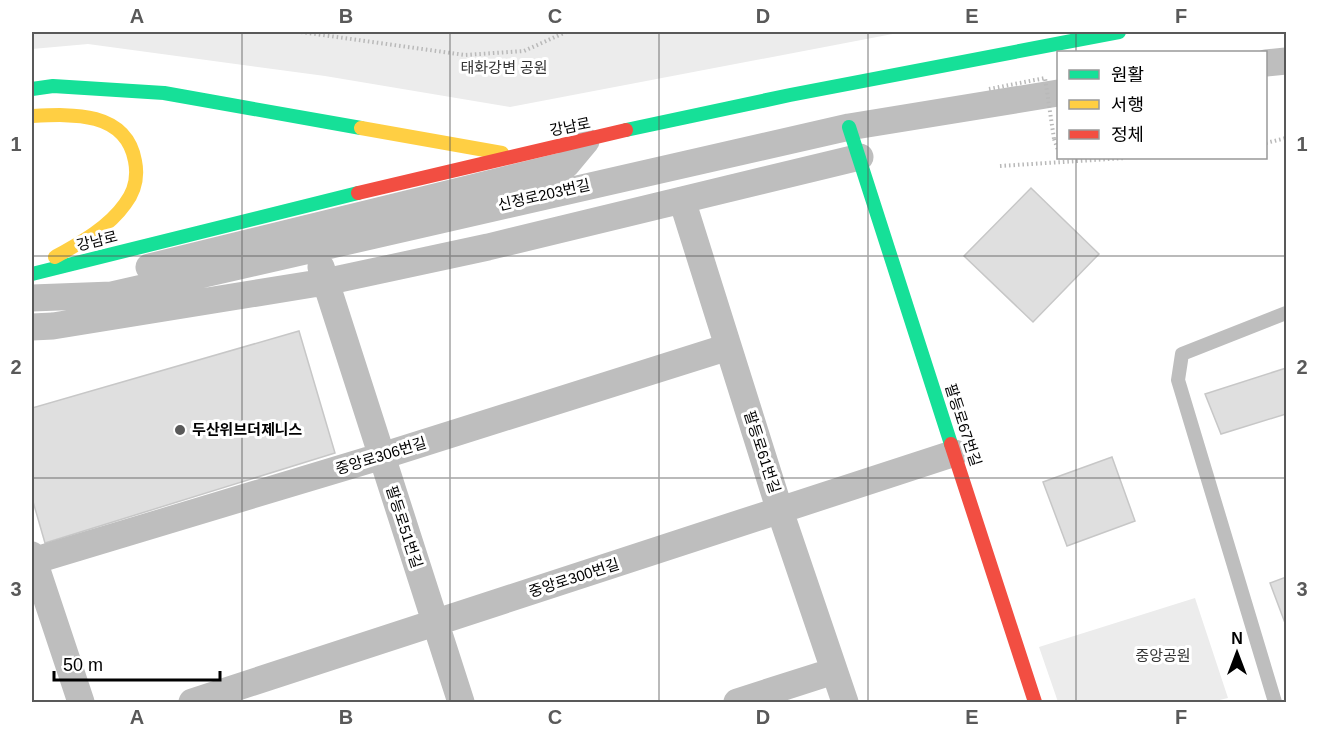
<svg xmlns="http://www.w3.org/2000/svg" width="1318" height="734" viewBox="0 0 1318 734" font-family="Arial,'Noto Sans KR',sans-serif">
<rect width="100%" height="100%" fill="#fff"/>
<path fill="#ececec" d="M 32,32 L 903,32 L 510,107 L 325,76 L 88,44 L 32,49 Z
M 1195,598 L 1228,698 L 1211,702 L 1058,702 L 1039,647 Z"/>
<path fill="#dfdfdf" stroke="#c7c7c7" stroke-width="1.5" d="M 1031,188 L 1099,254 L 1033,322 L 964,256 Z
M 299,331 L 335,453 L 45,543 L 32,498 L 32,408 Z
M 1286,368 L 1286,414 L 1221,434 L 1205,394 Z
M 1112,457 L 1135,521 L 1067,546 L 1043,482 Z
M 1286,577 L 1286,622 L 1285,623 L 1270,583 Z"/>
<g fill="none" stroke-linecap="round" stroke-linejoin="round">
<path stroke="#b9b9b9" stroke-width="4" stroke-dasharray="1.5 3" stroke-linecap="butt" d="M 301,32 L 465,55 L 524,51 L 566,32
M 1054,139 L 1058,150
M 1266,143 L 1286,138
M 1000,166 L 1125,158"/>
<path stroke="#bebebe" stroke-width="14" d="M 1275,702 L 1178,380 L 1182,354 L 1286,313"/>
<path stroke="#bebebe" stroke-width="27" d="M 1266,63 L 1286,61
M 682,200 L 780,511 L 845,702
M 149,267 L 566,165 L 586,141
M 321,267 L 461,702
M 32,298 L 112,295 L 849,127 L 1058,93
M 32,327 L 53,326 L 325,282 L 488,247 L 860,157
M 32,555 L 81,702
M 33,561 L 382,456 L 728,347
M 192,702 L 955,453
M 737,702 L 834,671"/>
<path stroke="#16e098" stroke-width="14" d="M 32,89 L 53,86 L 164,93 L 361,128
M 849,127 L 951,444
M 626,130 L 790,95 L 1119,32
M 32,274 L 358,193"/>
<path stroke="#ffcf43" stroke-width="14" d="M 32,116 C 72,114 126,111 135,161 C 138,176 135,191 125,204 C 108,228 80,243 55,257
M 361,128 L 502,153"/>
<path stroke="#f24e42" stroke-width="14" d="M 358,193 L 626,130
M 951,444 L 1035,702"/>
<path stroke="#b9b9b9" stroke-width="4" stroke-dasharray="1.5 3" stroke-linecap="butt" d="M 989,89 L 1045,78 L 1054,139"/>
</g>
<path fill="none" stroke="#595959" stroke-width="1.5" stroke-opacity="0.55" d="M 242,32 L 242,702M 450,32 L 450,702M 659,32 L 659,702M 868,32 L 868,702M 1076,32 L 1076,52M 1076,158 L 1076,702M 32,256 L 1286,256M 32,478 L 1286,478"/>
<circle fill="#595959" stroke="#fff" stroke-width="2" cx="180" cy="430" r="6"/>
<g text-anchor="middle" stroke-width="6" stroke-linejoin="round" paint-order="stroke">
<g font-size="15" fill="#333" stroke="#fff">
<text x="504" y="73">태화강변 공원</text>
<text x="1163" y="661">중앙공원</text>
</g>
<g font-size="15" fill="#000" stroke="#fff">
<text transform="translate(570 127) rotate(-11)" y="5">강남로</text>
<text transform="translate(544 195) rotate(-13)" y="5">신정로203번길</text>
<text transform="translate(97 241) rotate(-14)" y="5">강남로</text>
<text transform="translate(963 425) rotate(72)" y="5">팔등로67번길</text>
<text transform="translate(762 452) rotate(72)" y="5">팔등로61번길</text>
<text transform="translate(381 456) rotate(-17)" y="5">중앙로306번길</text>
<text transform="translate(404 527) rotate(72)" y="5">팔등로51번길</text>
<text transform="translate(574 578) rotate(-18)" y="5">중앙로300번길</text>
</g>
<g font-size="15" font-weight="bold" fill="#000" stroke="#fff" text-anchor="start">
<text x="192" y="435">두산위브더제니스</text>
</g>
</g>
<rect width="1318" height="734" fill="none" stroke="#ffffff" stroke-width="66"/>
<rect x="1057" y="51" width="210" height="108" fill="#ffffff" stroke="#999999" stroke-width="1.5"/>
<rect x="1069" y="70" width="30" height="9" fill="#16e098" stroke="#999999" stroke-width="1.5"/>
<text x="1111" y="81" font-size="18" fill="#000000">원활</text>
<rect x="1069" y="100" width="30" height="9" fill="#ffcf43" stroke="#999999" stroke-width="1.5"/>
<text x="1111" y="111" font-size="18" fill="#000000">서행</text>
<rect x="1069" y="130" width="30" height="9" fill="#f24e42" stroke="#999999" stroke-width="1.5"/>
<text x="1111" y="141" font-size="18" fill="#000000">정체</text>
<g transform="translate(1237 653)" stroke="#ffffff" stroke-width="4.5" paint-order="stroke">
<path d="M0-4.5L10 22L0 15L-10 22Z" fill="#000000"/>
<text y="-9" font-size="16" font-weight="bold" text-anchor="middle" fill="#000000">N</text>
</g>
<path d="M54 671v9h166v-9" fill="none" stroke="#000000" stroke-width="3"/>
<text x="63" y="671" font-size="18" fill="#000000" stroke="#ffffff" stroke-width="4.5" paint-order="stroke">50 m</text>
<rect x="33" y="33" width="1252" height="668" fill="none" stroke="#595959" stroke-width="2"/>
<g font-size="20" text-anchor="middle" font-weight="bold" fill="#595959">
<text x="137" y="23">A</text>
<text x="346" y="23">B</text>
<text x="555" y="23">C</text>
<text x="763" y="23">D</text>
<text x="972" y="23">E</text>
<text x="1181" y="23">F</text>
<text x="16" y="151">1</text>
<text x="1302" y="151">1</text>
<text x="16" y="374">2</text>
<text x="1302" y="374">2</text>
<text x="16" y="596">3</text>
<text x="1302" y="596">3</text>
<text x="137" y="724">A</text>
<text x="346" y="724">B</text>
<text x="555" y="724">C</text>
<text x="763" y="724">D</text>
<text x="972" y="724">E</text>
<text x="1181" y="724">F</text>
</g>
</svg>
